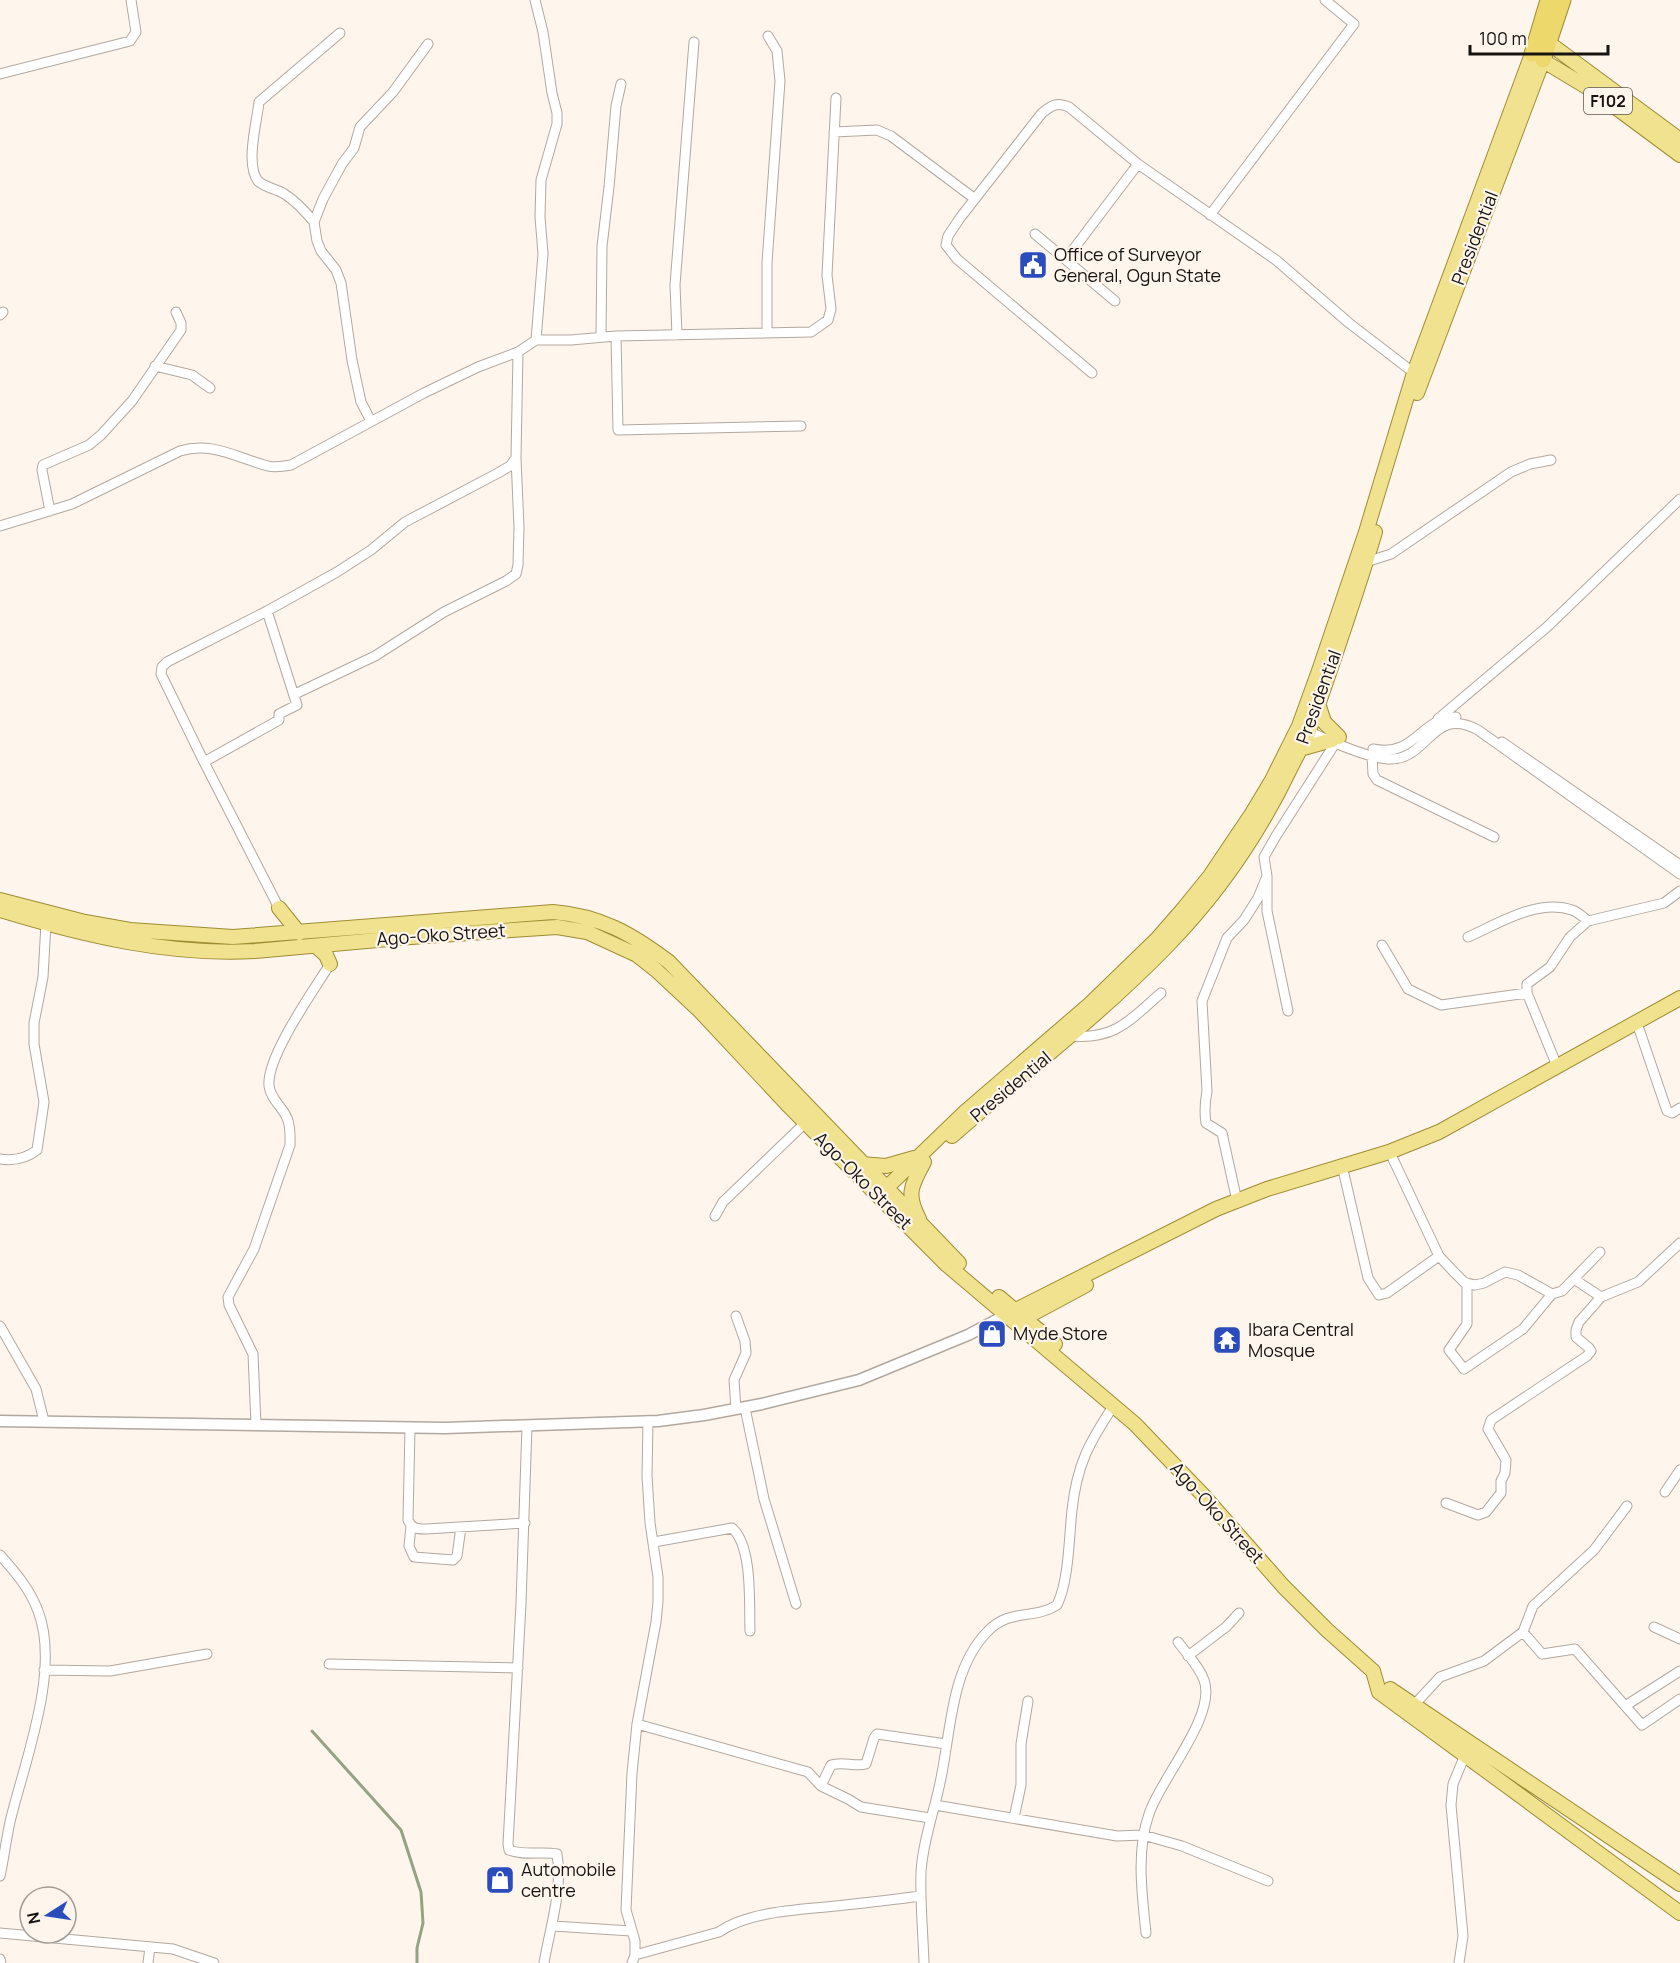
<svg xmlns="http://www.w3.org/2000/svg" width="1680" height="1963" viewBox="0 0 1680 1963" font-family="Manrope,sans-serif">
<rect width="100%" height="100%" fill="#fef5ed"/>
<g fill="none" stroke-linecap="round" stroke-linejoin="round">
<path stroke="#93a384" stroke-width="3" d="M 312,1731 L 401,1830 L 421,1892 L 423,1923 L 417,1948 L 417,1963"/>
<g stroke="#b2a89f" stroke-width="11">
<path id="minor" d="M 535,0 L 543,32 L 552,93 L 557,113 L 557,124 L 541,180 L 540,217 L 543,254 L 536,340
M 0,74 L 130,41 L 136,32 L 131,0
M 834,132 L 877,130 L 891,136 L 975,199
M 1210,215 L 1354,24 L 1325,0
M 314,222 C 305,211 296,201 283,193 C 276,189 264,187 258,181 C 245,164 257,122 259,102 L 340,33
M 1035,234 L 1115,301
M 1066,259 L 1138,164
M 0,315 L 3,312
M 767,333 L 767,263 L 780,81 L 777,51 L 768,36
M 677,335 L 675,285 L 694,42
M 616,336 L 618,430 L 801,426
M 601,337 L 602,246 L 609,187 L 616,106 L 621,84
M 155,366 L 192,375 L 210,388
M 1092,373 L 957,259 L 946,245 L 948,236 L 960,218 L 1042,113 C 1052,105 1057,102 1069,107 L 1138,164 L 1276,260 L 1349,323 L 1418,376
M 371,421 L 361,402 L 352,360 L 341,283 L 336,270 L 321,251 L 317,241 L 314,222 L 323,199 L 342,164 L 354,148 L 360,127 L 393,92 L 428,44
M 50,511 L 42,470 L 43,465 L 89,445 L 101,435 L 132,401 L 181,330 L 181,323 L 176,312
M 0,526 L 72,504 L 180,451 C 212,441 237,458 268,466 C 275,468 284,466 291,465 L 424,393 L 478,367 L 518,352 L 536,340 L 571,340 L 616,336 L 811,332 L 828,320 L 831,309 L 827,275 L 836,98
M 1366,562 L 1391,554 L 1511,472 L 1530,464 L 1551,460
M 295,694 L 375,656 L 444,612 L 506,581 L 516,574 L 518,565 L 519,527 L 516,458 L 518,352
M 1438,719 L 1547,627 L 1680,499
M 1304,729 C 1323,738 1367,758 1388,759 C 1429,761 1431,705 1478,730 L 1680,874
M 1502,742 L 1680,865
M 1373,749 C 1415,758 1420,718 1456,717
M 1372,755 L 1373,774 L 1377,780 L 1494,837
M 204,762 L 279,720 L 279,714 L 297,705 L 267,611
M 279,908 L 204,762 L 161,674 L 162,667 L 167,662 L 267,611 L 337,572 L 371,550 L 405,522 L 498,473 L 510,466 L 516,458
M 1468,937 C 1498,924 1538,898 1572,910 C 1578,912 1583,917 1588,921
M 1382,945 L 1408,989 L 1441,1005 L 1527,993
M 1288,1011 L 1267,911 L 1267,876 L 1264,857 L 1276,836 L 1336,742
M 1639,1029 L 1667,1111 L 1672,1113 L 1680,1108
M 1071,1036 C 1115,1040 1130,1020 1161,993
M 1557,1066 L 1527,993 L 1527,984 L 1550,967 L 1570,937 L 1588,921 L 1664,903 L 1680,891
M 0,1159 C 14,1161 27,1158 37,1150 L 44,1102 L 34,1044 L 34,1023 L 43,977 L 46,923
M 1393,1159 L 1439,1256 L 1453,1271 L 1465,1283 L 1475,1285 L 1484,1283 L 1505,1272 L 1518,1275 L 1552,1294 L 1562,1291 L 1600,1252
M 1344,1174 L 1368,1278 L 1379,1295 L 1387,1293 L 1439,1256
M 1237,1201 L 1222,1133 L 1206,1123 C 1204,1111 1205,1102 1207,1091 L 1202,1001 L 1227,938 L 1244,920 L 1258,898 L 1267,876
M 715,1216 L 723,1202 L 805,1123
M 1574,1279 L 1601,1297
M 1467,1283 L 1467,1324 L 1449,1350 L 1464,1369 L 1523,1329 L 1552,1294
M 0,1326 L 36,1389 L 44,1421
M 745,1408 L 764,1499 L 796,1604
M 736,1409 L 734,1380 L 746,1353 L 745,1341 L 736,1316
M 256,1425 L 253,1354 L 229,1305 L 228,1297 L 254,1249 L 290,1145 C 290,1136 291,1127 287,1118 C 282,1106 271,1100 269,1086 C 266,1057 314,990 330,964
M 527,1426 L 521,1604 L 508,1844 L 509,1850 C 523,1856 542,1851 557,1854 C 563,1890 550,1927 544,1963
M 410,1428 L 408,1520 C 412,1529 417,1529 426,1529 L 525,1523
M 1665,1492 L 1680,1470
M 1446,1503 L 1478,1515 L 1486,1512 L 1501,1493 L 1501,1481 L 1505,1473 L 1506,1460 L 1488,1429 L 1491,1420 L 1587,1356 L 1591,1351 L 1589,1348 L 1576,1337 L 1576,1330 L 1579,1322 L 1601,1297 L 1638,1282 L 1680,1243
M 411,1526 L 409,1546 L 414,1557 L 453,1560 L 457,1556 L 461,1527
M 654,1542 L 732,1528 C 753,1546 749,1605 750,1631
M 0,1555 C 15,1572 30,1589 38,1611 C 61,1670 24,1763 10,1822 C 6,1840 4,1858 0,1876
M 1654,1627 L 1680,1639
M 1523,1632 L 1542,1654 L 1575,1649 L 1642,1725 L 1680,1699
M 1188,1656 L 1226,1627 L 1239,1613
M 329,1664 L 518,1668
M 44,1670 L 110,1671 L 207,1654
M 1414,1705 L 1440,1677 L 1484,1661 L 1523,1632 L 1533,1606 L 1594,1550 L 1627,1506
M 1625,1706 L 1680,1671
M 637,1724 L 808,1772 L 821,1786 L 848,1799 L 861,1807 L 930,1818
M 821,1786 L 831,1765 C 843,1761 854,1767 866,1764 L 874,1738 L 877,1734 L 946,1744
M 935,1805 L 1117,1836 L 1143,1835 L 1182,1846 L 1268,1881
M 1014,1818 L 1021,1785 L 1021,1744 L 1028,1701
M 553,1926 L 631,1931
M 0,1933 L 173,1949 L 214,1963
M 1146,1933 C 1142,1895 1136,1850 1149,1814 C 1160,1779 1217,1716 1204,1680 C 1199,1666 1187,1654 1178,1642
M 635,1955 L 719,1932 C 749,1911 800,1910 836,1906 C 864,1903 892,1900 920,1896
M 0,1959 L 1,1963
M 148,1963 L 150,1947
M 632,1963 L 635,1955 L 635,1941 L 626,1910 L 632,1773 L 637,1724 L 656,1622 L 658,1602 L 658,1577 L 650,1523 L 647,1476 L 648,1421
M 924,1963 C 923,1932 920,1902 921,1872 C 923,1839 935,1810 941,1778 C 951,1730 951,1669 987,1632 C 1009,1608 1034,1620 1057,1605 C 1069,1581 1069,1537 1072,1510 C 1077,1464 1089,1443 1114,1405
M 1459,1963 L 1463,1936 L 1451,1805 L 1453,1784 L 1465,1755"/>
</g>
<g stroke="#b2a89f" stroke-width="13">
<path id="tertiary" d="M 0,1421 L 445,1428 L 658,1421 L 704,1415 L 762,1404 L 859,1380 L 968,1335 L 1006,1315"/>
</g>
<g stroke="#9e8d33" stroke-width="16">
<path id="primary" d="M 1542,38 L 1680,140
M 1417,393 L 1543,60
M 1318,703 L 1324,722 L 1339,737
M 1300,749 L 1332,740
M 0,900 L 85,922 L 130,930 L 233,937 L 553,912 C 601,916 632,934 669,962 L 959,1263
M 279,908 L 299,933
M 0,910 C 82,935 169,956 255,951 L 411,937 L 557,927 L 587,932 L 637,955 L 656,970 L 700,1011 L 787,1104 L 947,1265 L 1135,1424 L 1203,1495 L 1283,1586 L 1327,1630 L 1373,1671 L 1379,1692 L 1680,1913
M 316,946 L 326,955 L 330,964
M 952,1136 C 1024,1073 1100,1015 1167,946 C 1217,895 1260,832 1291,767 C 1297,755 1304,743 1309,731 C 1332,665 1355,599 1375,532
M 861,1164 L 886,1166 L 914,1158
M 880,1194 L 965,1112 L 1090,1004 L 1157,939 L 1184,908 L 1210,876 L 1251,815 L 1272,780 L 1299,726 L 1320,668 L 1366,532 L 1414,373 L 1532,54 L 1595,92 L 1680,155
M 919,1219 C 906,1194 911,1186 924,1162
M 999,1297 L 1055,1344
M 1008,1314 L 1216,1209 L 1267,1189 L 1389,1152 L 1439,1132 L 1680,998
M 1019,1321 L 1086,1285
M 1390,1689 L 1680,1884"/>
</g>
<g stroke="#9e8d33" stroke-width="17">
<path id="trunk" d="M 1532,54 L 1548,0
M 1543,60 L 1563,0"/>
</g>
<use href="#minor" stroke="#fff" stroke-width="9"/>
<use href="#tertiary" stroke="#fff" stroke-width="10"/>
<use href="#primary" stroke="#f1e290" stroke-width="14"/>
<use href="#trunk" stroke="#ecd86b" stroke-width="15"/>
</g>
<defs>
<g id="civic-square" transform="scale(1.5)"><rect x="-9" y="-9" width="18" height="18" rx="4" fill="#2b4cbc" stroke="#fef5ed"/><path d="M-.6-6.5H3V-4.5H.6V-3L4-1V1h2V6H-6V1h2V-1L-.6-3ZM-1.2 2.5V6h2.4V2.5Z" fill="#fff"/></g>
<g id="shop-square" transform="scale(1.5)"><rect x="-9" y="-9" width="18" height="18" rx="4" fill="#2b4cbc" stroke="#fef5ed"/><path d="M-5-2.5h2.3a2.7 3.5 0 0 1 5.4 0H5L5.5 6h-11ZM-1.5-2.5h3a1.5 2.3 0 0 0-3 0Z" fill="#fff"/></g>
<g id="temple-square" transform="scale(1.5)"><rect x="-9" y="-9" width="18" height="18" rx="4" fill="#2b4cbc" stroke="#fef5ed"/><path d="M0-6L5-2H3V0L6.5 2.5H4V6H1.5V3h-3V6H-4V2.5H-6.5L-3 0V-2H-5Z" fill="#fff"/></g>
</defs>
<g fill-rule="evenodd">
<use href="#civic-square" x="1033" y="265"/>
<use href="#shop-square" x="992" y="1334"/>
<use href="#temple-square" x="1227" y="1340"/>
<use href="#shop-square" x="500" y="1880"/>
</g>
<g text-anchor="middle" stroke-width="4.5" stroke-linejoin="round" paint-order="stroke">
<rect fill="#fef5ed" stroke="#5c5752" stroke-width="1.5" x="1584" y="88" width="48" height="26" rx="4.5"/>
<g font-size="16" font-weight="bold" fill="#161310">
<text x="1608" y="107">F102</text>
</g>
<g font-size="18" fill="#161310" stroke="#fef5ed">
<text transform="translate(1475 238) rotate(-69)" y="6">Presidential</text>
<text transform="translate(1319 697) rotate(-70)" y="6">Presidential</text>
<text transform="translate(441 935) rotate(-4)" y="6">Ago-Oko Street</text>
<text transform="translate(1011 1087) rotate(-40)" y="6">Presidential</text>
<text transform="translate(863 1181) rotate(45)" y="6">Ago-Oko Street</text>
<text transform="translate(1217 1513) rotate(48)" y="6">Ago-Oko Street</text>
</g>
<g font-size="18" fill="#161310" stroke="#fef5ed" text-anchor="start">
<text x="1054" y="261">Office of Surveyor<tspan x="1054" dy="21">General, Ogun State</tspan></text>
<text x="1248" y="1336">Ibara Central<tspan x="1248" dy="21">Mosque</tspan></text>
<text x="1013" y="1340">Myde Store</text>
<text x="521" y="1876">Automobile<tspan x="521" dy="21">centre</tspan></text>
</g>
</g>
<g transform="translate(48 1915) rotate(258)"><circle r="28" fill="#fef5ed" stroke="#a19b95" stroke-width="1.5"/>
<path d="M0-4.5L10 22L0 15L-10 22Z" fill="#2b4cbc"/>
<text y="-9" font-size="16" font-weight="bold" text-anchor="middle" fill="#161310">N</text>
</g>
<path d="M1470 45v9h138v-9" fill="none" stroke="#161310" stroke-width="3"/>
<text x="1479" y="45" font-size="18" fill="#161310" stroke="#fef5ed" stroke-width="4.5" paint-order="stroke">100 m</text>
</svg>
